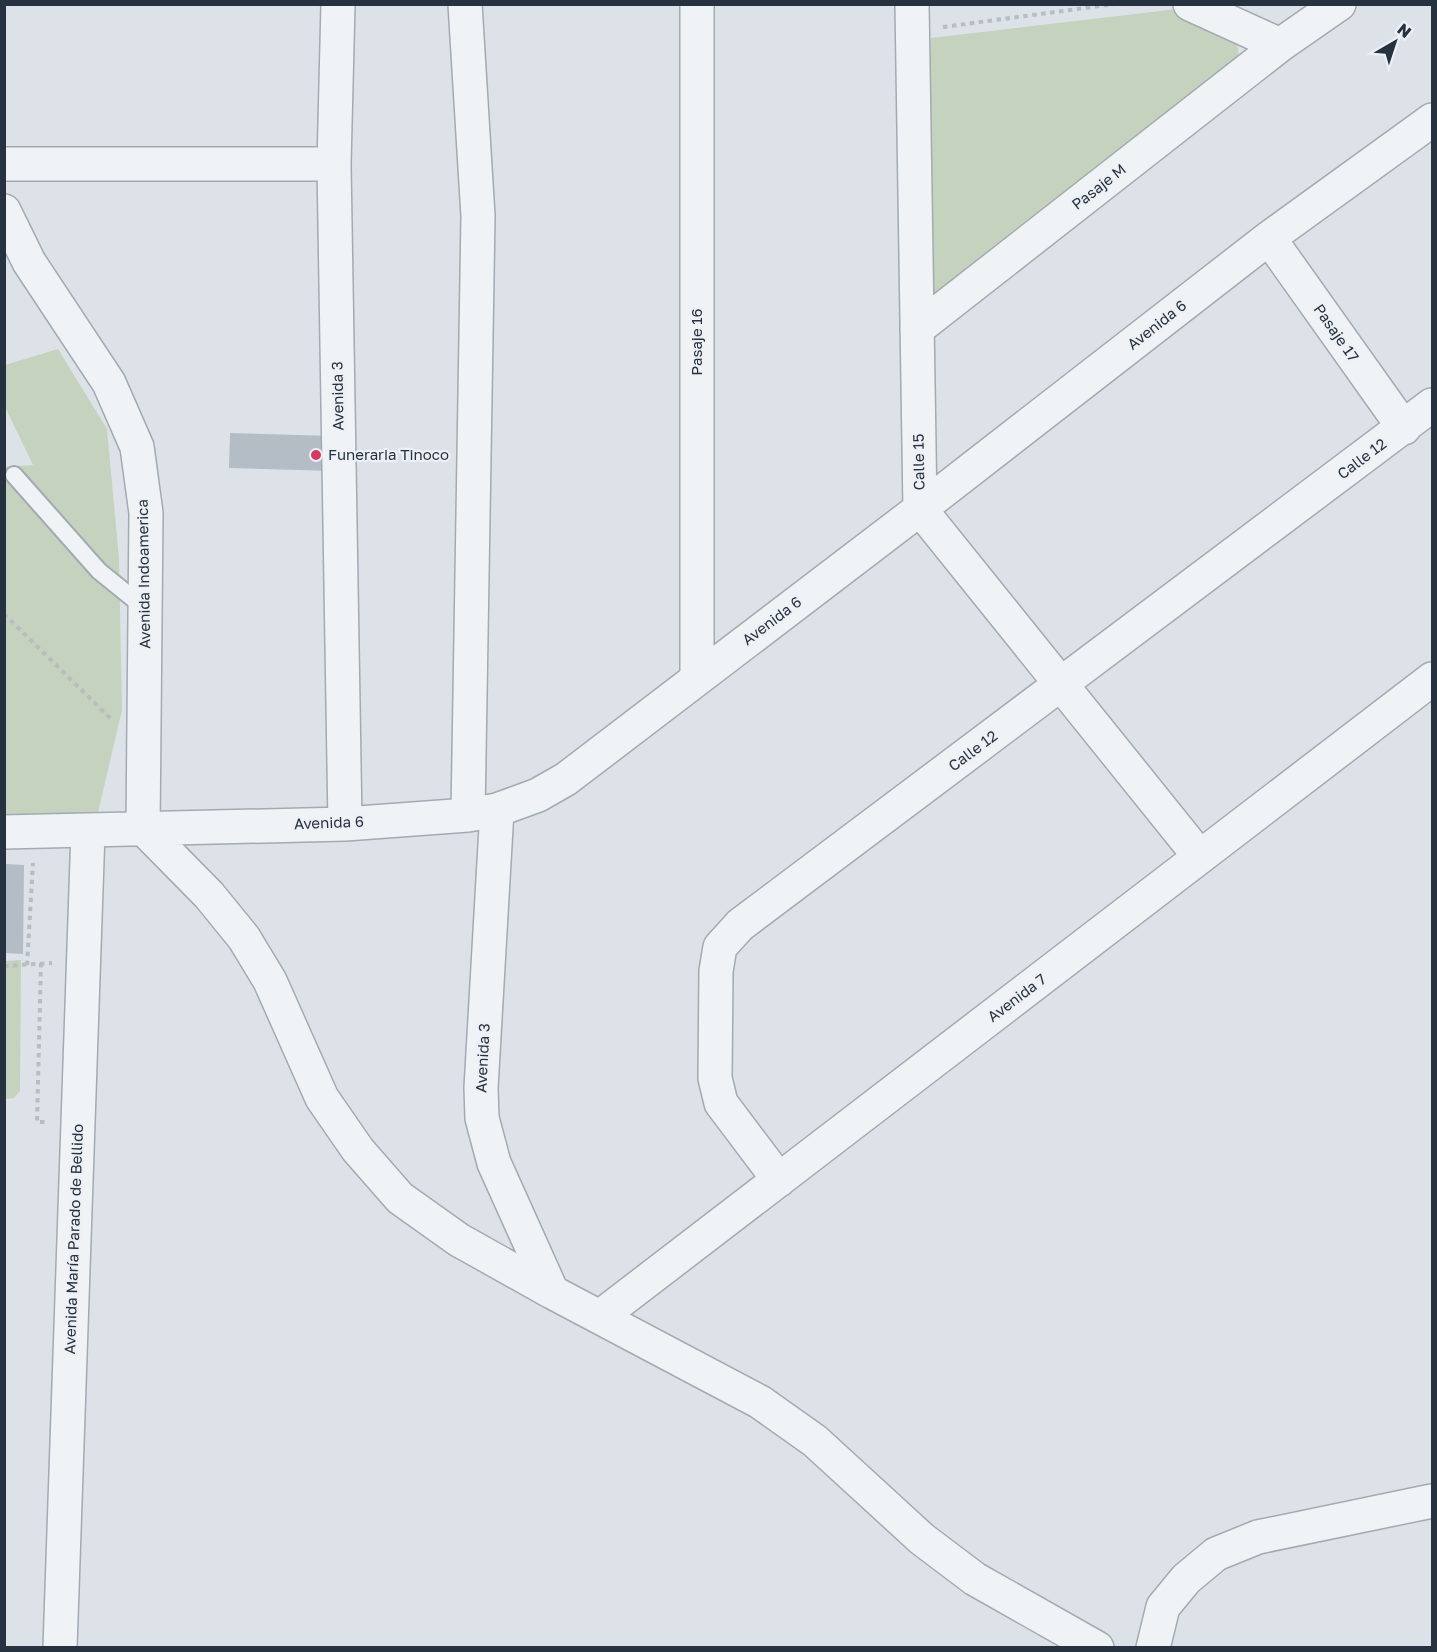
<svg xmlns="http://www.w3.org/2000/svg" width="1437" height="1652" viewBox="0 0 1437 1652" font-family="'Golos Text',sans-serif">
<rect width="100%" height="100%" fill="#dde2e8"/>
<path fill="#c5d2be" d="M 1177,9 C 1192,17 1232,32 1238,48 C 1239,53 1238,58 1237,63 L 932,298 L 919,277 L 931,38 Z
M 58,349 L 107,429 L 119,559 L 122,710 L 96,821 L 5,822 L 4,467 L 33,465 L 5,407 L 5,365 Z
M 21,960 L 20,1091 L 14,1098 L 5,1099 L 5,961 Z"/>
<path fill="#b4bcc5" d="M 230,433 L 333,436 L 333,471 L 229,468 Z
M 5,864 L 24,865 L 23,954 L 4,953 Z"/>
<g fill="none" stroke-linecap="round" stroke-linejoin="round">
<g stroke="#a2aab2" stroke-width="20">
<path id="service" d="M 14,475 L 99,571 L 146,609"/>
</g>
<g stroke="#a2aab2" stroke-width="36">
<path id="minor" d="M 338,4 L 334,164 L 345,824
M 465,4 L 478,216 L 468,815
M 697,4 L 697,679
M 912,4 L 920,509 L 1200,857
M 1190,4 L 1280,45
M 4,164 L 334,164
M 4,211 L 29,262 L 109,383 L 137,447 L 146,513 L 143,828 L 209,895 L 244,938 L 270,981 L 322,1098 L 358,1150 L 400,1198 L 459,1240 L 552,1292 L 760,1402 L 815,1441 L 922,1539 L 975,1579 L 1097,1648
M 1269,238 L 1404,428
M 917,329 L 1280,45 L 1339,4
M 497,810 L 481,1088 L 482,1118 L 494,1163 L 552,1292
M 4,832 L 345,824 L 468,815 L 497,810 L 538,795 L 566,779 L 920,509 L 1269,238 L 1432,120
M 779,1180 L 721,1103 L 715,1078 L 716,971 L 720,947 L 740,925 L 1432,405
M 601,1316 L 1432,679
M 60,1648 L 88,831
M 1153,1648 L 1163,1607 L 1186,1579 L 1216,1554 L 1258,1537 L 1432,1501"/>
</g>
<path stroke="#b7bdc3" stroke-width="4" stroke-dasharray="4.5 4.5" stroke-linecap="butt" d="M 943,27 L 1115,4
M 4,614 L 111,719
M 41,963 L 37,1122 L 47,1122
M 27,965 L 33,863
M 4,966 L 52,963"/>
<use href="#service" stroke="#f0f3f6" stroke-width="16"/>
<use href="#minor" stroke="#f0f3f6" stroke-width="33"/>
</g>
<circle fill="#d43b63" stroke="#edf1f5" stroke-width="2" cx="316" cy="455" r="6"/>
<g text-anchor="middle" stroke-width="4.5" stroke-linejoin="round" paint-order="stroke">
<g font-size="15" fill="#26323f" stroke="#edf1f5">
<text transform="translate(1099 187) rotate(-38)" y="5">Pasaje M</text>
<text transform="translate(1157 325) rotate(-38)" y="5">Avenida 6</text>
<text transform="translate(1336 333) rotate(55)" y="5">Pasaje 17</text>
<text transform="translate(697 342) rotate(-90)" y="5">Pasaje 16</text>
<text transform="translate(338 396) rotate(-91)" y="5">Avenida 3</text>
<text transform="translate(1362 459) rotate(-37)" y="5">Calle 12</text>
<text transform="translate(919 462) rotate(-91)" y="5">Calle 15</text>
<text transform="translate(144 574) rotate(-91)" y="5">Avenida Indoamerica</text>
<text transform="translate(772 621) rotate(-37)" y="5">Avenida 6</text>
<text transform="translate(973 751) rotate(-37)" y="5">Calle 12</text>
<text transform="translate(329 823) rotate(-2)" y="5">Avenida 6</text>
<text transform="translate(1017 998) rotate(-37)" y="5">Avenida 7</text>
<text transform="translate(483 1058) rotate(-87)" y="5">Avenida 3</text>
<text transform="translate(74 1239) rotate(-88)" y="5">Avenida María Parado de Bellido</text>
</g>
<g font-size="15" fill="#26323f" stroke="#edf1f5" text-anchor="start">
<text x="328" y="460">Funeraria Tinoco</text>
</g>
</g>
<rect width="1437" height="1652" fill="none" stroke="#26323f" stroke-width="12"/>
<g transform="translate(1395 42) rotate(39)" stroke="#edf1f5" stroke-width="4.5" paint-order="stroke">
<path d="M0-4.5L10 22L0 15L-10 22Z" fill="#26323f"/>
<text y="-9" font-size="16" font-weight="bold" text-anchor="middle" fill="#26323f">N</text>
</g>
</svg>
